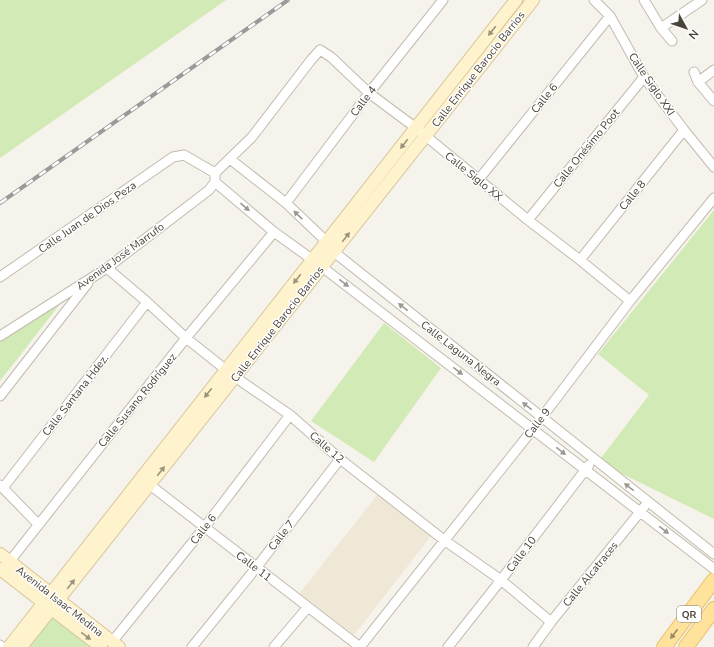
<svg xmlns="http://www.w3.org/2000/svg" width="714" height="647" viewBox="0 0 714 647" font-family="'Nunito Sans',sans-serif">
<rect width="100%" height="100%" fill="#f6f3ec"/>
<path fill="#efe8d6" d="M 378,494 L 431,536 L 354,635 L 300,593 Z"/>
<path fill="#d2eab5" d="M 0,0 L 226,0 L 0,158 Z
M 714,210 L 714,519 L 598,462 L 649,395 L 598,354 Z
M 60,304 L 0,381 L 0,341 Z
M 384,323 L 441,368 L 374,462 L 311,421 Z
M 54,614 L 94,647 L 30,647 Z"/>
<g fill="none" stroke-linecap="round" stroke-linejoin="round">
<g stroke="#c2bbae" stroke-width="11">
<path id="street" d="M 594,0 L 610,16 L 644,77 L 684,130 L 714,167
M 644,0 L 661,28 L 672,41
M 661,28 L 702,0
M 694,72 L 698,82 L 714,101
M 698,82 L 714,70
M 230,159 L 286,203 L 327,242 L 334,252 L 714,554
M 479,179 L 610,16
M 286,203 L 369,93 L 443,0
M 528,220 L 644,77
M 580,260 L 684,130
M 107,268 L 147,302 L 186,338 L 235,377 L 290,415 L 340,459 L 444,540 L 501,580 L 551,622
M 0,277 L 173,157 L 184,155 L 215,173
M 630,301 L 580,260 L 528,220 L 416,128 L 369,93 L 331,57 L 320,50 L 311,60 L 252,137 L 215,173 L 215,182 L 274,232 L 313,260 L 714,569
M 0,336 L 107,268 L 209,190 L 215,182
M 0,396 L 88,283
M 0,485 L 38,524
M 150,485 L 360,647
M 3,488 L 147,302
M 6,566 L 186,338 L 274,232
M 112,642 L 204,528 L 290,415
M 0,645 L 2,647
M 192,647 L 256,568 L 340,459
M 274,647 L 308,607
M 360,647 L 533,429 L 630,301 L 714,198
M 448,647 L 501,580 L 589,465
M 533,647 L 551,622 L 644,507"/>
</g>
<g stroke="#d6c79b" stroke-width="14">
<path id="secondary" d="M 0,554 L 119,647
M 0,569 L 101,647
M 9,647 L 516,0
M 21,647 L 533,0"/>
</g>
<g stroke="#e6c16a" stroke-width="16">
<path id="primary" d="M 664,647 L 714,580
M 686,647 L 714,609"/>
</g>
<use href="#street" stroke="#fff" stroke-width="9"/>
<use href="#secondary" stroke="#fff3cd" stroke-width="12"/>
<use href="#primary" stroke="#ffe39c" stroke-width="14"/>
<g stroke="#9a9a9a" stroke-width="4">
<path id="rail" d="M 0,203 L 288,0"/>
</g>
<use href="#rail" stroke="#fff" stroke-width="2.5" stroke-dasharray="8" stroke-linecap="butt"/>
</g>
<defs><path id="oneway-solid" d="M-6-.8H1V-3.2L6.5 0L1 3.2V.8H-6Z"/></defs>
<g fill="#9c937c">
<use href="#oneway-solid" transform="translate(492 31) rotate(128)"/>
<use href="#oneway-solid" transform="translate(404 144) rotate(128)"/>
<use href="#oneway-solid" transform="translate(346 237) rotate(-52)"/>
<use href="#oneway-solid" transform="translate(297 279) rotate(128)"/>
<use href="#oneway-solid" transform="translate(208 393) rotate(128)"/>
<use href="#oneway-solid" transform="translate(161 471) rotate(-52)"/>
<use href="#oneway-solid" transform="translate(71 584) rotate(-52)"/>
<use href="#oneway-solid" transform="translate(86 636) rotate(38)"/>
</g>
<g fill="#9c9892">
<use href="#oneway-solid" transform="translate(245 207) rotate(41)"/>
<use href="#oneway-solid" transform="translate(298 215) rotate(-137)"/>
<use href="#oneway-solid" transform="translate(344 283) rotate(38)"/>
<use href="#oneway-solid" transform="translate(403 307) rotate(-142)"/>
<use href="#oneway-solid" transform="translate(458 371) rotate(38)"/>
<use href="#oneway-solid" transform="translate(527 406) rotate(-142)"/>
<use href="#oneway-solid" transform="translate(561 451) rotate(38)"/>
<use href="#oneway-solid" transform="translate(629 487) rotate(-142)"/>
<use href="#oneway-solid" transform="translate(664 530) rotate(38)"/>
</g>
<use fill="#9c8c66" href="#oneway-solid" transform="translate(674 634) rotate(127)"/>
<g text-anchor="middle" stroke-width="3" stroke-linejoin="round" paint-order="stroke">
<rect fill="#fff" stroke="#817c74" stroke-width="1" x="677" y="606" width="24" height="16" rx="3"/>
<g font-size="10" font-weight="bold" fill="#4b4439">
<text x="689" y="618">QR</text>
</g>
<g font-size="11" fill="#4b4439" stroke="#fff">
<text transform="translate(478 69) rotate(-52)" y="4">Calle Enrique Barocio Barrios</text>
<text transform="translate(652 84) rotate(56)" y="4">Calle Siglo XXI</text>
<text transform="translate(544 98) rotate(-51)" y="4">Calle 6</text>
<text transform="translate(363 101) rotate(-53)" y="4">Calle 4</text>
<text transform="translate(586 148) rotate(-51)" y="4">Calle Onésimo Poot</text>
<text transform="translate(474 176) rotate(39)" y="4">Calle Siglo XX</text>
<text transform="translate(632 195) rotate(-51)" y="4">Calle 8</text>
<text transform="translate(87 217) rotate(-35)" y="4">Calle Juan de Dios Peza</text>
<text transform="translate(120 256) rotate(-36)" y="4">Avenida José Marrufo</text>
<text transform="translate(277 324) rotate(-52)" y="4">Calle Enrique Barocio Barrios</text>
<text transform="translate(461 353) rotate(38)" y="4">Calle Laguna Negra</text>
<text transform="translate(75 395) rotate(-52)" y="4">Calle Santana Hdez.</text>
<text transform="translate(137 400) rotate(-51)" y="4">Calle Susano Rodríguez</text>
<text transform="translate(537 423) rotate(-52)" y="4">Calle 9</text>
<text transform="translate(327 447) rotate(41)" y="4">Calle 12</text>
<text transform="translate(203 529) rotate(-52)" y="4">Calle 6</text>
<text transform="translate(281 535) rotate(-52)" y="4">Calle 7</text>
<text transform="translate(521 554) rotate(-53)" y="4">Calle 10</text>
<text transform="translate(254 566) rotate(37)" y="4">Calle 11</text>
<text transform="translate(590 574) rotate(-51)" y="4">Calle Alcatraces</text>
<text transform="translate(60 601) rotate(38)" y="4">Avenida Isaac Medina</text>
</g>
</g>
<g transform="translate(686 28) rotate(130)" stroke="#ffffff" stroke-width="3" paint-order="stroke">
<path d="M0-3L7 15L0 10L-7 15Z" fill="#4b4439"/>
<text y="-6" font-size="11" font-weight="bold" text-anchor="middle" fill="#4b4439">N</text>
</g>
</svg>
